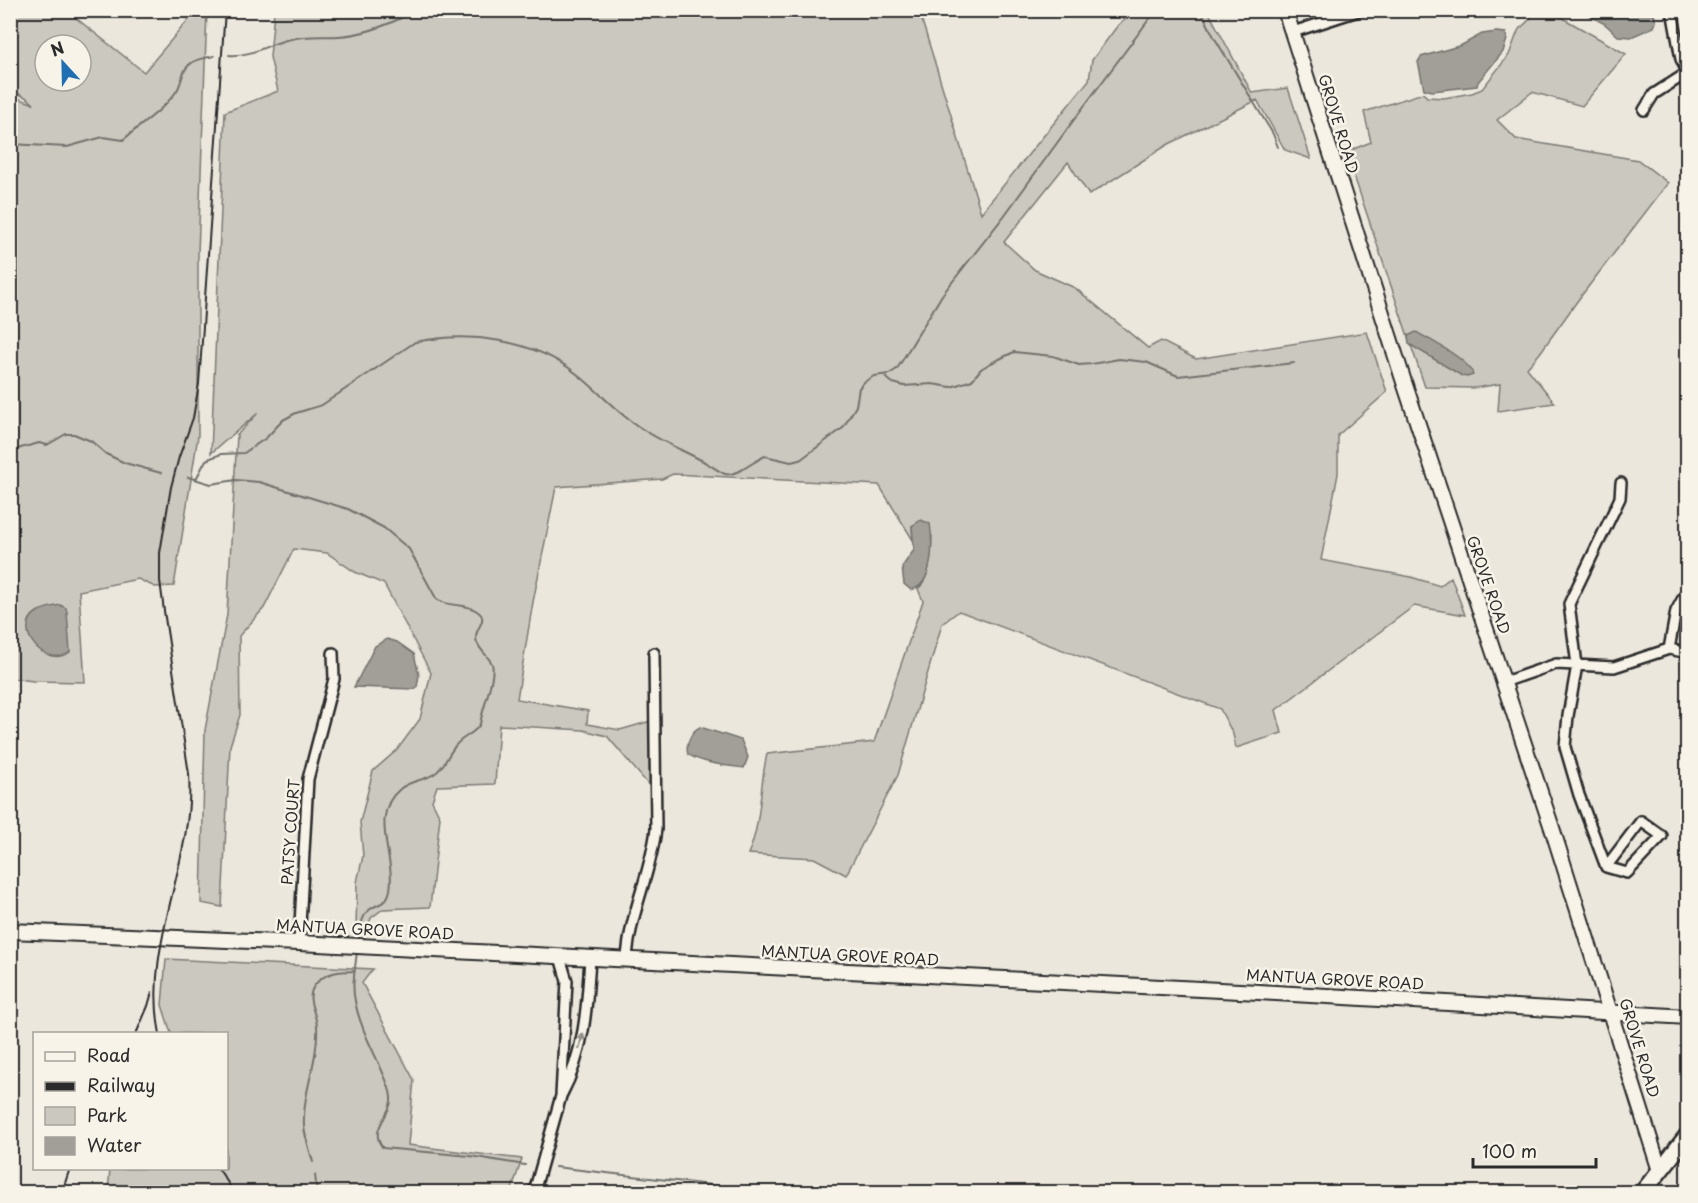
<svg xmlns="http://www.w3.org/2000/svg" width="1698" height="1203" viewBox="0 0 1698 1203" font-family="'Playpen Sans',sans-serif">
<rect width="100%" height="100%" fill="#ebe7dd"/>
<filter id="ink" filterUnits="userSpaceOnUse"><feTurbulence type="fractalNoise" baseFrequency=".0167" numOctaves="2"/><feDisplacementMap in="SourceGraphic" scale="12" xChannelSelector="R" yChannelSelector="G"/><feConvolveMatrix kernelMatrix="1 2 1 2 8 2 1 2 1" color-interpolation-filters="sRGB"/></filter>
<g filter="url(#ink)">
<path fill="#cbc8bf" stroke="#7b7a75" stroke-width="1.5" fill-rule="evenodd" d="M 11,11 L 67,11 L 144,72 L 196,11 L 207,11 L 198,253 L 198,436 L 174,586 L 155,587 L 138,579 L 79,591 L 85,682 L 33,681 L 11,678 L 10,95 L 34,104 L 27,98 L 11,90 ZM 45,45 L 81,45 L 81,81 L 45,81 Z
M 274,11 L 919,11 L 981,213 L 1089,80 L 1092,60 L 1118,25 L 1135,11 L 1208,11 L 1252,93 L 1288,88 L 1311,159 L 1285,150 L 1257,100 L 1167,145 L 1089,195 L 1068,162 L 1004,242 L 1035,270 L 1075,288 L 1148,348 L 1161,341 L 1196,359 L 1367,332 L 1387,392 L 1338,435 L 1338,474 L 1321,560 L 1411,577 L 1440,586 L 1451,577 L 1465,615 L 1414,606 L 1276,710 L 1282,733 L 1236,748 L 1233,734 L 1220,709 L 959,611 L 942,624 L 898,775 L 846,875 L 814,858 L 748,854 C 762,823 759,787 767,754 L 874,742 L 923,601 L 918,589 C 931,577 931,553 932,536 L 912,526 L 913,540 L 879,485 L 673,474 L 662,479 L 556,487 L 533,602 L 517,699 L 588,711 L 587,724 L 620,730 L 651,721 L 652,789 L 607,736 L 583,730 L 499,725 L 495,784 L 437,786 L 432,801 L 440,817 L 430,907 L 383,909 L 371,918 L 365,936 L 356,931 L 357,882 L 363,856 L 360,822 L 373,771 L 397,750 L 420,719 L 431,673 L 384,584 L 355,572 L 327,553 L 294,549 L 264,608 L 239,636 L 240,715 L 230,746 L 222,907 L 201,903 L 205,730 L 227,615 L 237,435 L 258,413 L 211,453 L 225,112 L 278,91 L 270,57 Z
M 1552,12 L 1626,54 L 1582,106 L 1532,92 L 1497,120 L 1516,139 L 1638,160 L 1668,183 L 1578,300 L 1540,353 L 1527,368 L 1555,403 L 1498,411 L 1500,384 L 1475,388 L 1425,387 L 1346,152 L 1371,142 L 1364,112 L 1423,93 L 1427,97 L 1444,98 L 1472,93 L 1482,89 L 1509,55 L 1518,31 L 1533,16 Z
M 166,959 L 373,969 L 362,983 L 414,1080 L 408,1145 L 522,1159 L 511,1192 L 108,1192 L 110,1169 L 226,1168 L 226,1034 L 171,1033 L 162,1005 Z"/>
<path fill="#a29f98" stroke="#72716c" stroke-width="1.5" d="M 1581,11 L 1653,11 L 1656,22 L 1654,27 L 1631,37 L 1618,36 L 1605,24 Z
M 1497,32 L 1506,33 L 1507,39 L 1503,52 L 1478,82 L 1477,86 L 1432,91 L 1424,89 L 1418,62 L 1421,57 L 1462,45 L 1482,34 Z
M 1416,332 C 1429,339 1472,361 1473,375 L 1467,377 L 1462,376 L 1409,344 L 1408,336 Z
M 921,520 L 930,524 C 933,542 934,585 911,590 L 904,584 L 902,567 L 914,550 L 912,526 Z
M 60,605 L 66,608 L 67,612 L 70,652 C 46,670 11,629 37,612 C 43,608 53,607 60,605 Z
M 387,639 L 397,642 L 414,654 L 419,675 L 417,687 L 414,689 L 354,687 L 375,646 Z
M 700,727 L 741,740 L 748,757 L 744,768 C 729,766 699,763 688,754 C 685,745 691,731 700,727 Z"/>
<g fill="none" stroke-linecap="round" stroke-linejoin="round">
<path stroke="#72716c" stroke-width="2" d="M 1201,10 L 1214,37 L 1273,134 L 1278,147
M 229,55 C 252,57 269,43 291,39 C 307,35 322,37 338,36 C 362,35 388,25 409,14
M 10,144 L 67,147 L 103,137 L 123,140 C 141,124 162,111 176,92 C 182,84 181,73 188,66 C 194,59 205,58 214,56
M 885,377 L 893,383 L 904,386 L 932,384 L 951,387 L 972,380 L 981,369 L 989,364 L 1014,352 L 1053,356 L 1079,365 L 1092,364 L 1119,359 L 1146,362 L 1178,376 L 1294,363
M 10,451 L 39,443 L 47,445 L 66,434 L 74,434 L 91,441 L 106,454 L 125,463 L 161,473
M 188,477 L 211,484 L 236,480 L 259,482 L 348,509 L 384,528 L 409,549 L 437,600 C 449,607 466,603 477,611 C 489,619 477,626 476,636 C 475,647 488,655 492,664 C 496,675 482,710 480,724 C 475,734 463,736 456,745 C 448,754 444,768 434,774 C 424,781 410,780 400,789 C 368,816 396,856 390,890 C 386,907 377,902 368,911 C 361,917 359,933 358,941
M 196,479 L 206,460 L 221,454 L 244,453 L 266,438 L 283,420 L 296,413 L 322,405 L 415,342 C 468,331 533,339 577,374 C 596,389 613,408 632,422 C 653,438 678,448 701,460 C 709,464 716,470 725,474 C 738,476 752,462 765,456 L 791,462 L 800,460 L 843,428 L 856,406 L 859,388 L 864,382 L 874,376 L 889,374 L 897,369 L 942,295 L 1004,216 L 1073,121 L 1156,10
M 357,950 C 356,966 351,984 355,1001 C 359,1023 370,1045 380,1066 C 384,1076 390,1086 391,1097 C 393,1115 367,1129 383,1148 L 470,1156 L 525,1165
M 313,1162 C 310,1151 305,1138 304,1126 C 302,1093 319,1060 317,1026 C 316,1011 305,1000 314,986 C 324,972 339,971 355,971
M 555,1167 L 771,1192
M 315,1175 L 317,1192"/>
<g stroke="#2b2b2b" stroke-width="14">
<path id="minor" d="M 1672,10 L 1681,59 L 1688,74
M 1293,32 L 1361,10
M 1644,110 L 1654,94 L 1687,73
M 1669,649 L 1676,611 L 1688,589
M 1504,682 L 1556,664 L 1614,667 L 1669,649 L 1688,653
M 1606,867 L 1641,821 L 1662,836 L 1627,873 L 1606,867 L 1579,795 L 1565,747 L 1568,716 L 1577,665 L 1569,604 L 1620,498 L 1621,483
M 299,943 L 308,779 L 334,679 L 333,653
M 627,960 C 629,915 651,874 656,829 L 654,653
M 562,1094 C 585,1051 587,1006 590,958
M 534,1192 L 561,1096 L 567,981 L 560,957"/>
</g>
<g stroke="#2b2b2b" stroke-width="18">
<path id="secondary" d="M 1285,10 L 1404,382 L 1552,828 L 1660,1171
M 10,931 L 299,943 L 1259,992 L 1688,1017"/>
</g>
<g stroke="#2b2b2b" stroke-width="20">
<path id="primary" d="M 1643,1192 L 1688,1135"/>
</g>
<use href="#minor" stroke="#f7f3e8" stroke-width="9"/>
<use href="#secondary" stroke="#f7f3e8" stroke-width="14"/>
<use href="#primary" stroke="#f7f3e8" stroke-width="15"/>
<path stroke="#2b2b2b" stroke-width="2" d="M 136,1034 L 148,1006 L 152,992
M 160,1034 C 142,944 195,862 189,774 L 164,611 L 160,581 L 160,553 L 171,487 L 179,457 L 193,418 L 199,384 L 225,10
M 218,1168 L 234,1192
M 62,1192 L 70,1168"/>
</g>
<defs><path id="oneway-solid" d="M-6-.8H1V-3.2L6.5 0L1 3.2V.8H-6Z" transform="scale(1.5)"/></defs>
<use fill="#918f8a" href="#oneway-solid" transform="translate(581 1041) rotate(-77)"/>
</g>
<g text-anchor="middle" stroke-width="5" stroke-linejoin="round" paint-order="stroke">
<g font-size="15" fill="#2b2b2b" stroke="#f7f3e8">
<text transform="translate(1338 124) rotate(73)" y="5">GROVE ROAD</text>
<text transform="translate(1488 585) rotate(71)" y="5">GROVE ROAD</text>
<text transform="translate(291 832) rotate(-86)" y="5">PATSY COURT</text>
<text transform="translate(365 930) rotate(3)" y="5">MANTUA GROVE ROAD</text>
<text transform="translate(850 956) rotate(3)" y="5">MANTUA GROVE ROAD</text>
<text transform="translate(1335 980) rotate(3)" y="5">MANTUA GROVE ROAD</text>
<text transform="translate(1639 1048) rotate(73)" y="5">GROVE ROAD</text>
</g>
</g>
<rect width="1698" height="1203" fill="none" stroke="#f7f3e8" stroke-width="36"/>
<rect x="18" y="18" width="1662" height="1167" fill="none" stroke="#2b2b2b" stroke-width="2" filter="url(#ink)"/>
<rect x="33" y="1032" width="195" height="138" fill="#f7f3e8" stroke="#a5a39c" stroke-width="1.5"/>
<rect x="45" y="1052" width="30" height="9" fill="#f7f3e8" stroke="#a5a39c" stroke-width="1.5"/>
<text x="87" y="1062" font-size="18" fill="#2b2b2b">Road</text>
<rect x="45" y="1082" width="30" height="9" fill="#2b2b2b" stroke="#a5a39c" stroke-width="1.5"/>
<text x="87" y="1092" font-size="18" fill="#2b2b2b">Railway</text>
<rect x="45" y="1107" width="30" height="18" fill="#cbc8bf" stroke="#a5a39c" stroke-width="1.5"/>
<text x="87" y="1122" font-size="18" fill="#2b2b2b">Park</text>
<rect x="45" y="1137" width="30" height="18" fill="#a29f98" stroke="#a5a39c" stroke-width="1.5"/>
<text x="87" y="1152" font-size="18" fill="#2b2b2b">Water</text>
<g transform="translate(63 63) rotate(338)"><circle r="28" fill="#f7f3e8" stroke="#a5a39c" stroke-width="1.5"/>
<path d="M0-4.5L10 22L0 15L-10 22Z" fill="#1f6fb2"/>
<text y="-9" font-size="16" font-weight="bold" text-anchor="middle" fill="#2b2b2b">N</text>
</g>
<path d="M1473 1158v9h123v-9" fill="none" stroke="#2b2b2b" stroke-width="3"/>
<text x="1482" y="1158" font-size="18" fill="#2b2b2b" stroke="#f7f3e8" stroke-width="4.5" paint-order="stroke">100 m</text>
</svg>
